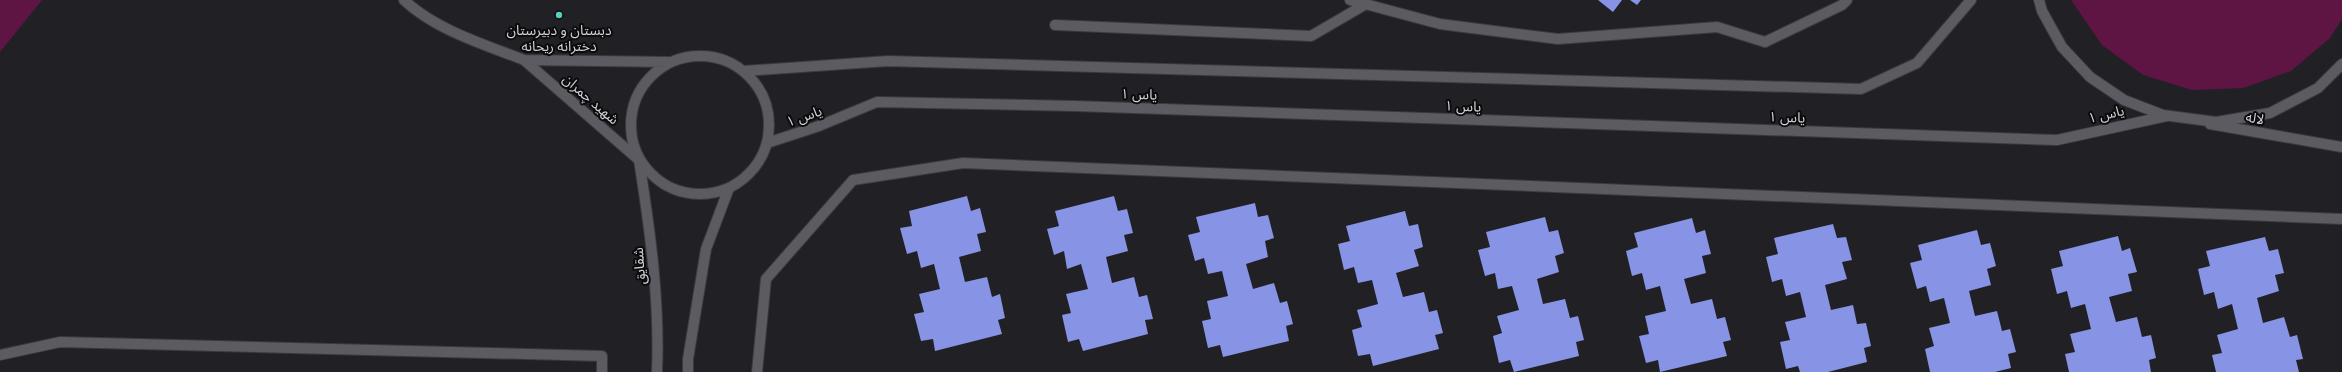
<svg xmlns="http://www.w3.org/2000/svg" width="2342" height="372" viewBox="0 0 2342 372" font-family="'Golos Text','Noto Sans Arabic',sans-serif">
<rect width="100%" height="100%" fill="#212025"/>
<path fill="#5e1544" d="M 0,0 L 42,0 L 0,52 Z
M 2071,0 L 2342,0 L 2342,19 L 2330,38 L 2291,71 L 2243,88 L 2192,90 L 2143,75 L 2102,45 Z"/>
<path fill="#8793e4" d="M 1598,0 L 1622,0 L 1613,12 Z
M 1630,0 L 1641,0 L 1637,5 Z
M 967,196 L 971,211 L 980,208 L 986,232 L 977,234 L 981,251 L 959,257 L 965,282 L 987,277 L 992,297 L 1000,294 L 1005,318 L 998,320 L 1002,334 L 935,351 L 933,339 L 921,341 L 914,314 L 924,312 L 919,294 L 940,289 L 934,264 L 921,268 L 917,251 L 907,254 L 900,228 L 912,226 L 909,211 Z
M 1114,196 L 1118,211 L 1127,209 L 1133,233 L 1124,235 L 1128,251 L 1106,257 L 1112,283 L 1134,277 L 1139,297 L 1147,295 L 1153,319 L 1145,320 L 1148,334 L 1083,351 L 1079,339 L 1068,342 L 1062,315 L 1071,313 L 1066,294 L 1088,289 L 1081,264 L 1067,269 L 1064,251 L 1054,255 L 1047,229 L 1059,226 L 1055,211 Z
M 1255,203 L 1258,217 L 1268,215 L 1274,238 L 1265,241 L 1268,257 L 1246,264 L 1253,289 L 1274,283 L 1280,303 L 1287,301 L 1293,324 L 1286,326 L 1289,341 L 1223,357 L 1220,345 L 1208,348 L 1202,321 L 1211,319 L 1207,301 L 1228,296 L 1222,271 L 1208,274 L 1204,258 L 1195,261 L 1188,235 L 1200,232 L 1196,217 Z
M 1405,211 L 1409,226 L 1418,224 L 1423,247 L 1414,250 L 1419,266 L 1396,273 L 1403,297 L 1424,292 L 1429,312 L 1437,310 L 1443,333 L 1435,335 L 1439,349 L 1373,366 L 1370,354 L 1358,356 L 1352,330 L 1362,327 L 1357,310 L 1378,304 L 1372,280 L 1358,283 L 1354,267 L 1344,270 L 1338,244 L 1350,241 L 1346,226 Z
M 1545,217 L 1549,232 L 1558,230 L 1564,253 L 1555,256 L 1559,272 L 1537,279 L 1543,304 L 1565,299 L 1570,318 L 1578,316 L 1584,340 L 1576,342 L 1579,356 L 1514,372 L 1510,360 L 1499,363 L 1493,336 L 1502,333 L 1497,316 L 1519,310 L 1512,286 L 1498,289 L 1495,273 L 1485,276 L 1478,250 L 1490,247 L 1486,232 Z
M 1692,218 L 1696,233 L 1705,230 L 1711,254 L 1702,256 L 1706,273 L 1684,279 L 1691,304 L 1712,299 L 1717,319 L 1725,317 L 1731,340 L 1723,342 L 1727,356 L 1660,372 L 1658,360 L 1646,363 L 1639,336 L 1649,334 L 1645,316 L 1666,311 L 1660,286 L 1646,290 L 1642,273 L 1632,276 L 1626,251 L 1638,247 L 1634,233 Z
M 1833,224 L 1837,238 L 1846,237 L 1852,260 L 1842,262 L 1847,279 L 1825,285 L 1831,310 L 1853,305 L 1857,324 L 1866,323 L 1871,346 L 1864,348 L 1867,362 L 1828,372 L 1800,372 L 1798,366 L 1786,369 L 1780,342 L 1790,340 L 1785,322 L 1806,317 L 1800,292 L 1786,296 L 1782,279 L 1772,282 L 1766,257 L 1778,254 L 1774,238 Z
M 1977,230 L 1981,245 L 1990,243 L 1996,266 L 1987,269 L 1991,285 L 1969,291 L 1975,316 L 1997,311 L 2002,331 L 2010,329 L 2016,352 L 2008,354 L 2011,368 L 1995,372 L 1930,372 L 1925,349 L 1934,346 L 1929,328 L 1950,323 L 1944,298 L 1930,302 L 1926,286 L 1917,289 L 1910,263 L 1922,260 L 1918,245 Z
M 2118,236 L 2122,251 L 2130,248 L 2137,272 L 2128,274 L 2132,291 L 2109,297 L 2116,322 L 2137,317 L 2142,337 L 2151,335 L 2156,358 L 2149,360 L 2151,372 L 2069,372 L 2065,354 L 2075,352 L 2070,334 L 2091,329 L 2085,304 L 2071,308 L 2067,291 L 2057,294 L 2051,269 L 2063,266 L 2059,251 Z
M 2265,237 L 2269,251 L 2278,249 L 2284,273 L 2275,275 L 2279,291 L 2257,298 L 2263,323 L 2284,317 L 2290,337 L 2297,335 L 2303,359 L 2296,360 L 2299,372 L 2216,372 L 2212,355 L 2222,353 L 2217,335 L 2238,329 L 2232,304 L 2218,309 L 2214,292 L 2204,295 L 2198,269 L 2210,266 L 2206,251 Z"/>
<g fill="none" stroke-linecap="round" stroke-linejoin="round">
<g stroke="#3b3a3e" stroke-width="12">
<path id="lane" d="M 1350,0 L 1440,24 L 1558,39 L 1717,27 L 1765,42 L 1842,5 L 1847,0
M 1055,25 L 1311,36 L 1366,4
M 0,355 L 60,342 L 602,356 L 602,372"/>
</g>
<g stroke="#3b3a3e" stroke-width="12">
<path id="street" d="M 404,0 C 436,30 483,44 524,60
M631 125a69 69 0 1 1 138 0a69 69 0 1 1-138 0Z
M 744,71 L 888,61 L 1861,89 L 1917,63 L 1971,0
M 2210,124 L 2342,147
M 767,143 L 819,126 L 877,102 L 1075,106 L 2057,140 L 2167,116
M 657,372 C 660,301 650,230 639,160 L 524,60 L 669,62
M 688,372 L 688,359 L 706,249 L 729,188
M 757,372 L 766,279 L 853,180 L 963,163 L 2342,219"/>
</g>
<g stroke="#3b3a3e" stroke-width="12">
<path id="secondary" d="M 2039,0 L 2042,11 L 2062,47 L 2090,77 L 2124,100 L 2163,115 L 2216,122 L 2270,113 L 2318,88 L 2342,64"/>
</g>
<use href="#lane" stroke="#5c5b61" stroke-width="10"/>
<use href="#street" stroke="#5c5b61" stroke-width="10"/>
<use href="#secondary" stroke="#5c5b61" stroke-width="10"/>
</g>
<circle fill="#58cebf" stroke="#0b0a0c" stroke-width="1.5" cx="559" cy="15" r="4"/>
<g text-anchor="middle" stroke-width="4" stroke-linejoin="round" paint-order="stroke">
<g font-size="14" fill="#d2d1d5" stroke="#0b0a0c">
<text x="559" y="35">دبستان و دبیرستان<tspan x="559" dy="16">دخترانه ریحانه</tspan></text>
</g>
<g font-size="14" fill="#d2d1d5" stroke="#0b0a0c">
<text transform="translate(1139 94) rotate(2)" y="5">یاس ۱</text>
<text transform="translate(591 99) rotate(41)" y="5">شهید چمران</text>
<text transform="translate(1463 106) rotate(2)" y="5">یاس ۱</text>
<text transform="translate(2106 114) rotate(-13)" y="5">یاس ۱</text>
<text transform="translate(804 116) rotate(-19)" y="5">یاس ۱</text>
<text transform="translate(1787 117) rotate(2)" y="5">یاس ۱</text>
<text transform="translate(2255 118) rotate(10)" y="5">لاله</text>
<text transform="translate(639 266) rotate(-94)" y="5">شقایق</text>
</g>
</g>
</svg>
